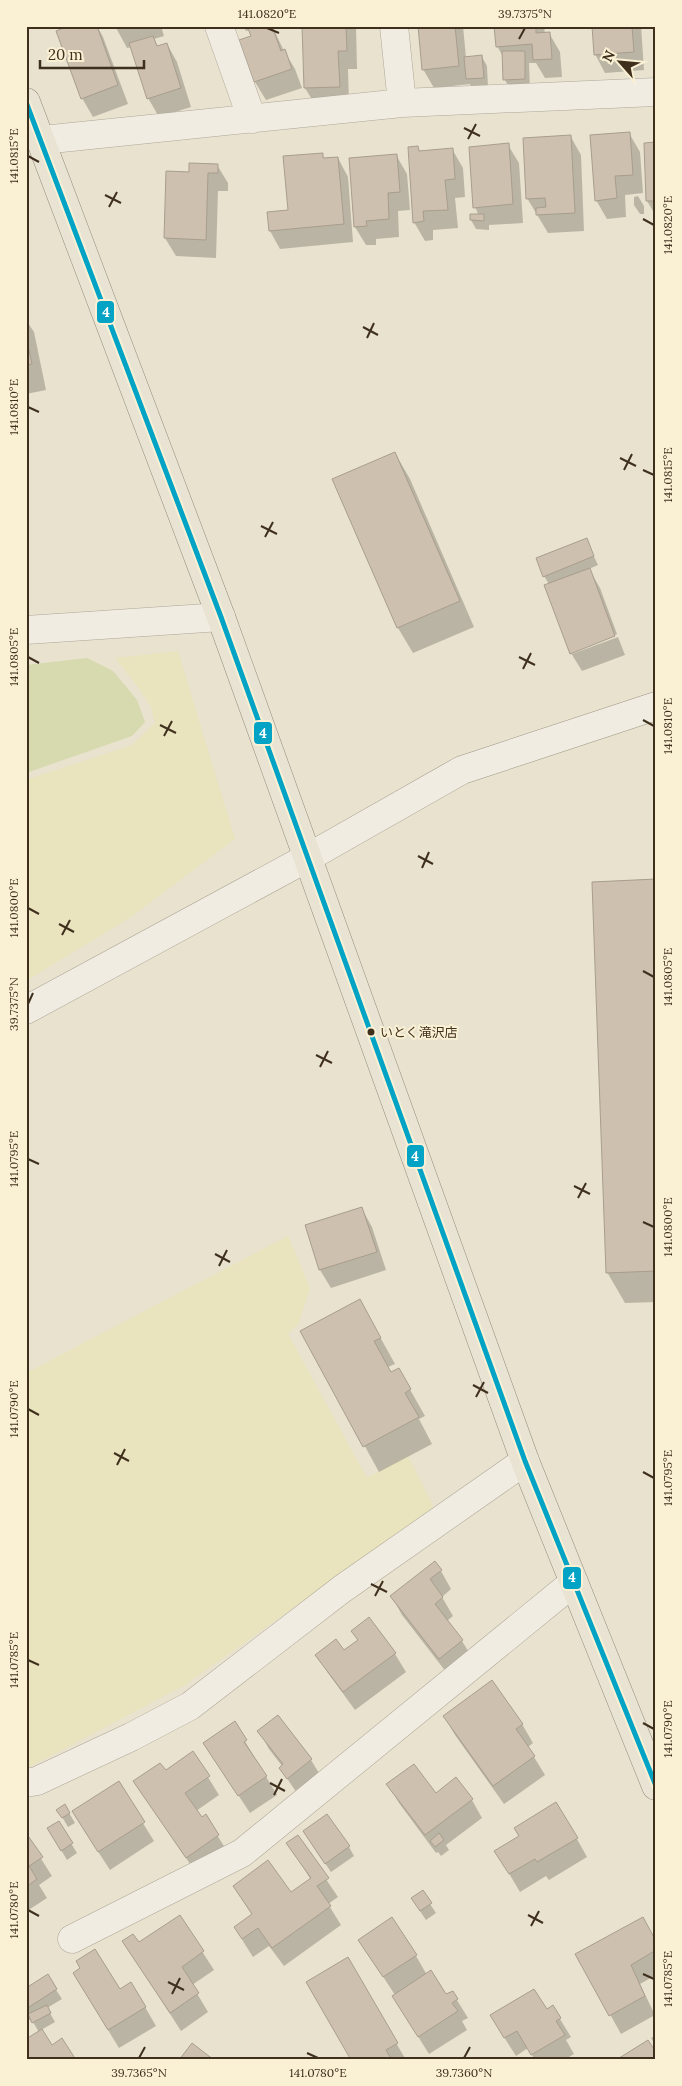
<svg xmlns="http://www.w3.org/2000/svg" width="682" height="2086" viewBox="0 0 682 2086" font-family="Lora,'Noto Sans JP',serif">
<rect width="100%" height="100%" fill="#e8e2ce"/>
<path fill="#e9e3be" d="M 178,651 L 235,839 L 131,917 L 26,981 L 26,780 L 132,745 L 155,723 L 151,707 L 138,687 L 115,658 Z
M 288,1236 L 310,1288 L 299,1323 L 288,1334 L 367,1478 L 408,1456 L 434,1508 L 185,1685 L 26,1769 L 26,1373 Z"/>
<path fill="#d7daaf" d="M 87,658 L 113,671 L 137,700 L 145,722 L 132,736 L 26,773 L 26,665 Z"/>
<path fill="#0003" d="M 71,26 L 97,26 L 103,37 L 128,104 L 93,117 L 82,98 Z
M 115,26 L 161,26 L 164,36 L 154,39 L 158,47 L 167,44 L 177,62 L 191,107 L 159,117 L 148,98 L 132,47 L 127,48 Z
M 243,26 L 272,26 L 284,51 L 295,69 L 302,88 L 266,100 L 255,82 L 241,41 L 252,37 L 250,30 L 246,31 Z
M 303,26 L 356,26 L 357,69 L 348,69 L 349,105 L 316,106 L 305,88 Z
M 419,26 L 463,26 L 466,58 L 482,57 L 487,66 L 488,87 L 472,88 L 470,84 L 434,88 L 423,69 Z
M 496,26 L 544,26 L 545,34 L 549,33 L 560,52 L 562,77 L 545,78 L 536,63 L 529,63 L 530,88 L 510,89 L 505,80 L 504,58 L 497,46 Z
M 593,26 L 641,26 L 644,70 L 605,73 L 595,54 Z
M 629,133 L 640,152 L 643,193 L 625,195 L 626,217 L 607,219 L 596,200 Z
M 571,137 L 581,155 L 584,231 L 548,233 L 527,198 Z
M 645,144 L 656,144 L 656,216 L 647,201 Z
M 508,145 L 519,163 L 523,223 L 489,225 L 489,230 L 476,229 L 471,220 L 479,216 L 475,207 Z
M 418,148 L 420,152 L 452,149 L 463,168 L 465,197 L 455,198 L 458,228 L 433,230 L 433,240 L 425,241 L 414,222 Z
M 322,155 L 324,159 L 338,158 L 348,177 L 353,242 L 280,249 L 270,231 L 289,211 Z
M 396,155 L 407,174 L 410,210 L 398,211 L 399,237 L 376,239 L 376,245 L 366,245 L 355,227 Z
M 217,165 L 228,183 L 228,191 L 218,191 L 216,258 L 176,256 L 165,238 L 190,173 Z
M 638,196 L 644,206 L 644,214 L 640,214 L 634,205 L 634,197 Z
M 26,320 L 34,332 L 46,390 L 26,394 Z
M 395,453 L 410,479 L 474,627 L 413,653 L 398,628 L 333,480 Z
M 586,540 L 598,565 L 589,569 L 600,588 L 617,634 L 572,651 L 572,654 L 618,637 L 625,655 L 582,671 L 571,653 L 549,584 L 544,576 Z
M 656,881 L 656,1302 L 625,1303 L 607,1272 Z
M 362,1209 L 372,1227 L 386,1270 L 331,1288 L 320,1270 Z
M 374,1326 L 395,1364 L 388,1367 L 391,1373 L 399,1370 L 425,1416 L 419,1419 L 432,1444 L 379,1472 L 302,1332 Z
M 441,1571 L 451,1589 L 442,1597 L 453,1616 L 447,1621 L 462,1641 L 473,1659 L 450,1677 L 402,1615 L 392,1597 Z
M 369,1619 L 395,1654 L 406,1672 L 355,1710 L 328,1673 L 317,1655 L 343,1652 L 358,1641 L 352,1631 Z
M 444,1716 L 522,1724 L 533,1743 L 528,1747 L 545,1775 L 504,1804 L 455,1735 Z
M 234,1723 L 277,1795 L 250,1813 L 204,1743 Z
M 259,1731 L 311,1760 L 322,1778 L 299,1796 L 280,1768 L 282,1766 L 269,1749 Z
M 193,1753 L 219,1795 L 196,1811 L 201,1818 L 205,1816 L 229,1854 L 198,1876 L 135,1781 L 165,1772 Z
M 118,1783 L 154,1841 L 110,1870 L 84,1830 Z
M 388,1784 L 472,1800 L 482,1818 L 446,1845 L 449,1850 L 441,1856 L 438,1852 L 436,1853 L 399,1803 Z
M 65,1806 L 75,1823 L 68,1827 L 58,1810 Z
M 58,1822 L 77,1853 L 67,1860 L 48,1828 Z
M 26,1835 L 52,1876 L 39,1885 L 47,1898 L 27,1911 Z
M 297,1836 L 338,1897 L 328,1904 L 341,1925 L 284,1966 L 269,1946 L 253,1957 L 246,1946 L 235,1928 L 252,1915 L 234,1886 L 291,1894 L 311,1880 L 288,1843 Z
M 577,1839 L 587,1857 L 549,1880 L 546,1876 L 520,1892 L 507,1870 Z
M 310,1841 L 349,1847 L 354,1856 L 331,1872 Z
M 430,1904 L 436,1913 L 426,1920 L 418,1908 Z
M 180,1917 L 214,1970 L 192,1985 L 208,2012 L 181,2031 L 124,1942 L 139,1944 Z
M 656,1942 L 656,1975 L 640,1984 L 655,2015 L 621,2034 L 577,1955 Z
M 416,1956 L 427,1975 L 446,1996 L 452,1992 L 468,2018 L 462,2021 L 467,2030 L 429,2054 L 404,2014 L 395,1995 L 371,1958 Z
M 347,1959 L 406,2060 L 352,2060 Z
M 82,1969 L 145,2007 L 156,2026 L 119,2048 L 85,1992 Z
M 47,1976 L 62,1999 L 47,2008 L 55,2022 L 41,2030 L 51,2046 L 26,2060 L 39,2032 L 31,2019 L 26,2022 L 26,1989 Z
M 552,2006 L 571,2037 L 566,2040 L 574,2054 L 564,2060 L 535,2060 L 528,2048 L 516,2056 L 502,2034 Z
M 656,2035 L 656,2046 L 651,2038 Z"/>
<path fill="#cdc0af" stroke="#a99d8d" d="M 68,26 L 97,26 L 118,85 L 81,99 L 56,31 Z
M 247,26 L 272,26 L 281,51 L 285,49 L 292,69 L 254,82 L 239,40 L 251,36 Z
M 302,26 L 346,26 L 347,51 L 338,51 L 340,87 L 304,88 Z
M 418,26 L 455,26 L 459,66 L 422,70 Z
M 494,26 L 536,26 L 536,33 L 550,32 L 552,59 L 533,60 L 532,44 L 496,47 Z
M 592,26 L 632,26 L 634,52 L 594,55 Z
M 153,36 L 157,46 L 167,43 L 181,88 L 147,99 L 129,43 Z
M 502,51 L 525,51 L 525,79 L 503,80 Z
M 482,55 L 484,78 L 466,79 L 464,57 Z
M 630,132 L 633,175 L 615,176 L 617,198 L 595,201 L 590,135 Z
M 571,135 L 575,213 L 536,215 L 536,208 L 546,207 L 545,198 L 526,199 L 523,138 Z
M 656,142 L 656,201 L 646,201 L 644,143 Z
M 509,143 L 513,204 L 473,208 L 469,147 Z
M 418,146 L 419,151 L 453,148 L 455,179 L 445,180 L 448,210 L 423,211 L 424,221 L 413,223 L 408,147 Z
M 323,153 L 323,158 L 338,157 L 344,224 L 269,231 L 267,212 L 288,210 L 283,156 Z
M 397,154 L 400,192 L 388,193 L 389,219 L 366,221 L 367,226 L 354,227 L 349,158 Z
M 189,163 L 218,164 L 218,173 L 208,173 L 206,240 L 164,238 L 166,171 L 189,172 Z
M 470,214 L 484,214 L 484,221 L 470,220 Z
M 26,337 L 32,364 L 26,365 Z
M 395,452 L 460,601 L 397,628 L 332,479 Z
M 587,538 L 594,556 L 543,577 L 536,558 Z
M 590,568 L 615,636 L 570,654 L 544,585 Z
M 656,879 L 656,1271 L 606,1273 L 592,882 Z
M 362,1207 L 377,1252 L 319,1270 L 305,1225 Z
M 360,1299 L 381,1338 L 374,1341 L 391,1372 L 399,1368 L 411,1389 L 405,1393 L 419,1417 L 363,1447 L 300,1331 Z
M 435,1561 L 442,1570 L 430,1579 L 443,1597 L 435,1604 L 463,1640 L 439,1659 L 390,1596 Z
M 369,1617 L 396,1653 L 343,1692 L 315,1655 L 336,1639 L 344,1650 L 358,1640 L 351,1631 Z
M 492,1680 L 523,1724 L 516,1729 L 535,1756 L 493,1786 L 443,1716 Z
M 278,1715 L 312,1759 L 287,1779 L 279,1768 L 283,1764 L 257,1731 Z
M 235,1721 L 247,1740 L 244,1742 L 267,1776 L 238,1796 L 203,1743 Z
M 193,1751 L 210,1776 L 185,1793 L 202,1817 L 206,1814 L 219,1835 L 186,1858 L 133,1781 L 160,1763 L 166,1770 Z
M 414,1764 L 436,1793 L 456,1777 L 473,1799 L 425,1835 L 386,1784 Z
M 119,1781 L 145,1822 L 98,1852 L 72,1811 Z
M 556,1802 L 578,1838 L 537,1862 L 535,1859 L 509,1874 L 494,1851 L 519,1836 L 514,1828 Z
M 65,1804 L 70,1813 L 62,1818 L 56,1810 Z
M 327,1814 L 350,1846 L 325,1864 L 303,1831 Z
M 59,1821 L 73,1843 L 61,1851 L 47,1828 Z
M 26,1833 L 43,1857 L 29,1866 L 37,1879 L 26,1887 Z
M 439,1833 L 444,1840 L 435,1847 L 430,1841 Z
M 298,1835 L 329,1878 L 317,1886 L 331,1906 L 272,1948 L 258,1928 L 242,1939 L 234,1927 L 252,1914 L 233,1886 L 268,1860 L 291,1892 L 311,1878 L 286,1843 Z
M 423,1890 L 432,1903 L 420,1911 L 411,1898 Z
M 180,1915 L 204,1951 L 182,1967 L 199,1993 L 170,2013 L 122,1941 L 133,1934 L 139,1942 Z
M 392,1917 L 417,1955 L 383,1977 L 358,1940 Z
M 643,1917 L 656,1941 L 656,1950 L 631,1965 L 645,1996 L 609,2016 L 575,1954 Z
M 95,1949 L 120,1989 L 131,1982 L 146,2007 L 108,2030 L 73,1973 L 80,1968 L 76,1961 Z
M 348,1957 L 398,2043 L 386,2050 L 392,2060 L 351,2060 L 306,1982 Z
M 431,1970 L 446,1994 L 453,1991 L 458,1999 L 452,2003 L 458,2011 L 418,2037 L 392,1996 Z
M 48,1974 L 57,1989 L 26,2009 L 26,1988 Z
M 534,1989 L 547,2009 L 553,2005 L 561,2018 L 556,2021 L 565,2035 L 531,2055 L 517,2031 L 504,2038 L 490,2015 Z
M 47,2005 L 51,2013 L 32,2023 L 28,2014 Z
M 42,2029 L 52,2045 L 62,2038 L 76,2060 L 26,2060 L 26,2039 Z
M 648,2040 L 656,2052 L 656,2060 L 616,2060 Z
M 192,2043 L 214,2060 L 179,2060 Z"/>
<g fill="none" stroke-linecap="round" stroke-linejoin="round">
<g stroke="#aea798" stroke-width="29">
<path id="street" d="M 219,26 L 252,119
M 394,26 L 402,103
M 42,140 L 402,103 L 656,92
M 26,630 L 221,617
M 26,1010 L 307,858
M 26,1783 L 37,1781 L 131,1737 L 190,1706 L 342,1589 L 525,1461
M 72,1939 L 242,1853 L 574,1582"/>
</g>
<g stroke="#9e9687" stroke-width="29">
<path id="secondary" d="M 307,858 L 462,770 L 656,706"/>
</g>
<g stroke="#938c7e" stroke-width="29">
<path id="primary" d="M 26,102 L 221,617 L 525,1461 L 656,1786"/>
</g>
<use href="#street" stroke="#f0ece2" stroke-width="28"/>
<use href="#secondary" stroke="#f0ece2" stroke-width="28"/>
<use href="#primary" stroke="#e8e3d2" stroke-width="28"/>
<g stroke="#faf1d5" stroke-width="9">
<path id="bus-1" d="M 26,102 L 221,617 L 525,1461 L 656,1786"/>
</g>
<use href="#bus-1" stroke="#03a3c5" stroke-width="5"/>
</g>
<path fill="none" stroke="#3f2f1d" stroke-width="2" d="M 267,28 L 279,33M 519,39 L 525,28M 464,128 L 480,136M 468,139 L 476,124M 28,156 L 39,162M 105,195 L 121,203M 109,207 L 117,192M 643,219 L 654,225M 363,327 L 378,335M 367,338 L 374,323M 28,407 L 39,412M 620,458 L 636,466M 624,470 L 632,454M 643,470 L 654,475M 261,526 L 277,534M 265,537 L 273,522M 28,657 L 39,663M 519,657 L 535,665M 523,669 L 531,653M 643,720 L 654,726M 160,725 L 176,733M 164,736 L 172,721M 418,856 L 433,864M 422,868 L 429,852M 28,908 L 39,914M 59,924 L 74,932M 62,935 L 70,920M 643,971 L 654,977M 28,1004 L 33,993M 316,1055 L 332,1063M 320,1067 L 328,1051M 28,1159 L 39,1164M 574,1186 L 590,1194M 578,1198 L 586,1183M 643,1222 L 654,1227M 215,1254 L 230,1262M 219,1266 L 227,1250M 473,1385 L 488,1393M 476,1397 L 484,1382M 28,1409 L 39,1415M 114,1453 L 129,1461M 117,1465 L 125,1449M 643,1472 L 654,1478M 371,1584 L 387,1592M 375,1596 L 383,1581M 28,1660 L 39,1665M 643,1723 L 654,1729M 270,1783 L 285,1791M 274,1795 L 282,1779M 28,1910 L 39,1916M 528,1915 L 543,1923M 531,1926 L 539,1911M 643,1974 L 654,1979M 168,1982 L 184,1990M 172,1994 L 180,1978M 307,2053 L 318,2058M 139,2058 L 145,2047M 464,2058 L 470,2047"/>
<circle fill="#3f2f1d" stroke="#faf1d5" stroke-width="2" cx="371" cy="1032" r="4.5"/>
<g text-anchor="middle" stroke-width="4" stroke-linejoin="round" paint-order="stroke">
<g font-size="13" fill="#3f2f1d" stroke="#faf1d5" text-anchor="start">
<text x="380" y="1037">いとく滝沢店</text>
</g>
</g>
<g stroke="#faf1d5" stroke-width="2">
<rect x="96" y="300" width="19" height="24" rx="5" fill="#03a3c5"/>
<rect x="253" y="721" width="20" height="24" rx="5" fill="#03a3c5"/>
<rect x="406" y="1144" width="19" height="24" rx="5" fill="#03a3c5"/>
<rect x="562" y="1566" width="20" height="24" rx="5" fill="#03a3c5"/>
</g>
<g font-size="14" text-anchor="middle" font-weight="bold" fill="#fff">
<text x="106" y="317">4</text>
<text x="263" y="738">4</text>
<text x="415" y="1161">4</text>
<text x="572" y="1582">4</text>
</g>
<rect width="682" height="2086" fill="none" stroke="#faf1d5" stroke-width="55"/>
<g transform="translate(620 62) rotate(297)" stroke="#faf1d5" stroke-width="4" paint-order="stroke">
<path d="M0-4L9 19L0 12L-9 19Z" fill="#3f2f1d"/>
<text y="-8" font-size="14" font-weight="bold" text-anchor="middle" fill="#3f2f1d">N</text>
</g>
<path d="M40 60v8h104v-8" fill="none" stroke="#3f2f1d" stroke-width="2.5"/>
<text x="48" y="60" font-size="15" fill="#3f2f1d" stroke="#faf1d5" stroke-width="4" paint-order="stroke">20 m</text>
<rect x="28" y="28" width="626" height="2030" fill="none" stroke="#3f2f1d" stroke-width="2"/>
<g font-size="12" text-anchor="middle" fill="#3f2f1d">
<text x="267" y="18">141.0820°E</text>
<text x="525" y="18">39.7375°N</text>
<text transform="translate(14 156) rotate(-90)" y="4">141.0815°E</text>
<text transform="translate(668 225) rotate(-90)" y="4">141.0820°E</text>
<text transform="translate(14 407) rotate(-90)" y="4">141.0810°E</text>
<text transform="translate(668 475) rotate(-90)" y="4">141.0815°E</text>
<text transform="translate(14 657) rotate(-90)" y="4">141.0805°E</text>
<text transform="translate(668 726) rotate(-90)" y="4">141.0810°E</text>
<text transform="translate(14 908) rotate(-90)" y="4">141.0800°E</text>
<text transform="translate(668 977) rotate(-90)" y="4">141.0805°E</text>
<text transform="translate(14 1004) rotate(-90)" y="4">39.7375°N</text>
<text transform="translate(14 1159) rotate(-90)" y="4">141.0795°E</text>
<text transform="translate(668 1227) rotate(-90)" y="4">141.0800°E</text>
<text transform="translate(14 1409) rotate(-90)" y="4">141.0790°E</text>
<text transform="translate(668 1478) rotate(-90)" y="4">141.0795°E</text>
<text transform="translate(14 1660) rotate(-90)" y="4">141.0785°E</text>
<text transform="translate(668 1729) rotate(-90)" y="4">141.0790°E</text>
<text transform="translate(14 1910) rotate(-90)" y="4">141.0780°E</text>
<text transform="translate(668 1979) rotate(-90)" y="4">141.0785°E</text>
<text x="139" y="2077">39.7365°N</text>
<text x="318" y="2077">141.0780°E</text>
<text x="464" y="2077">39.7360°N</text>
</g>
</svg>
